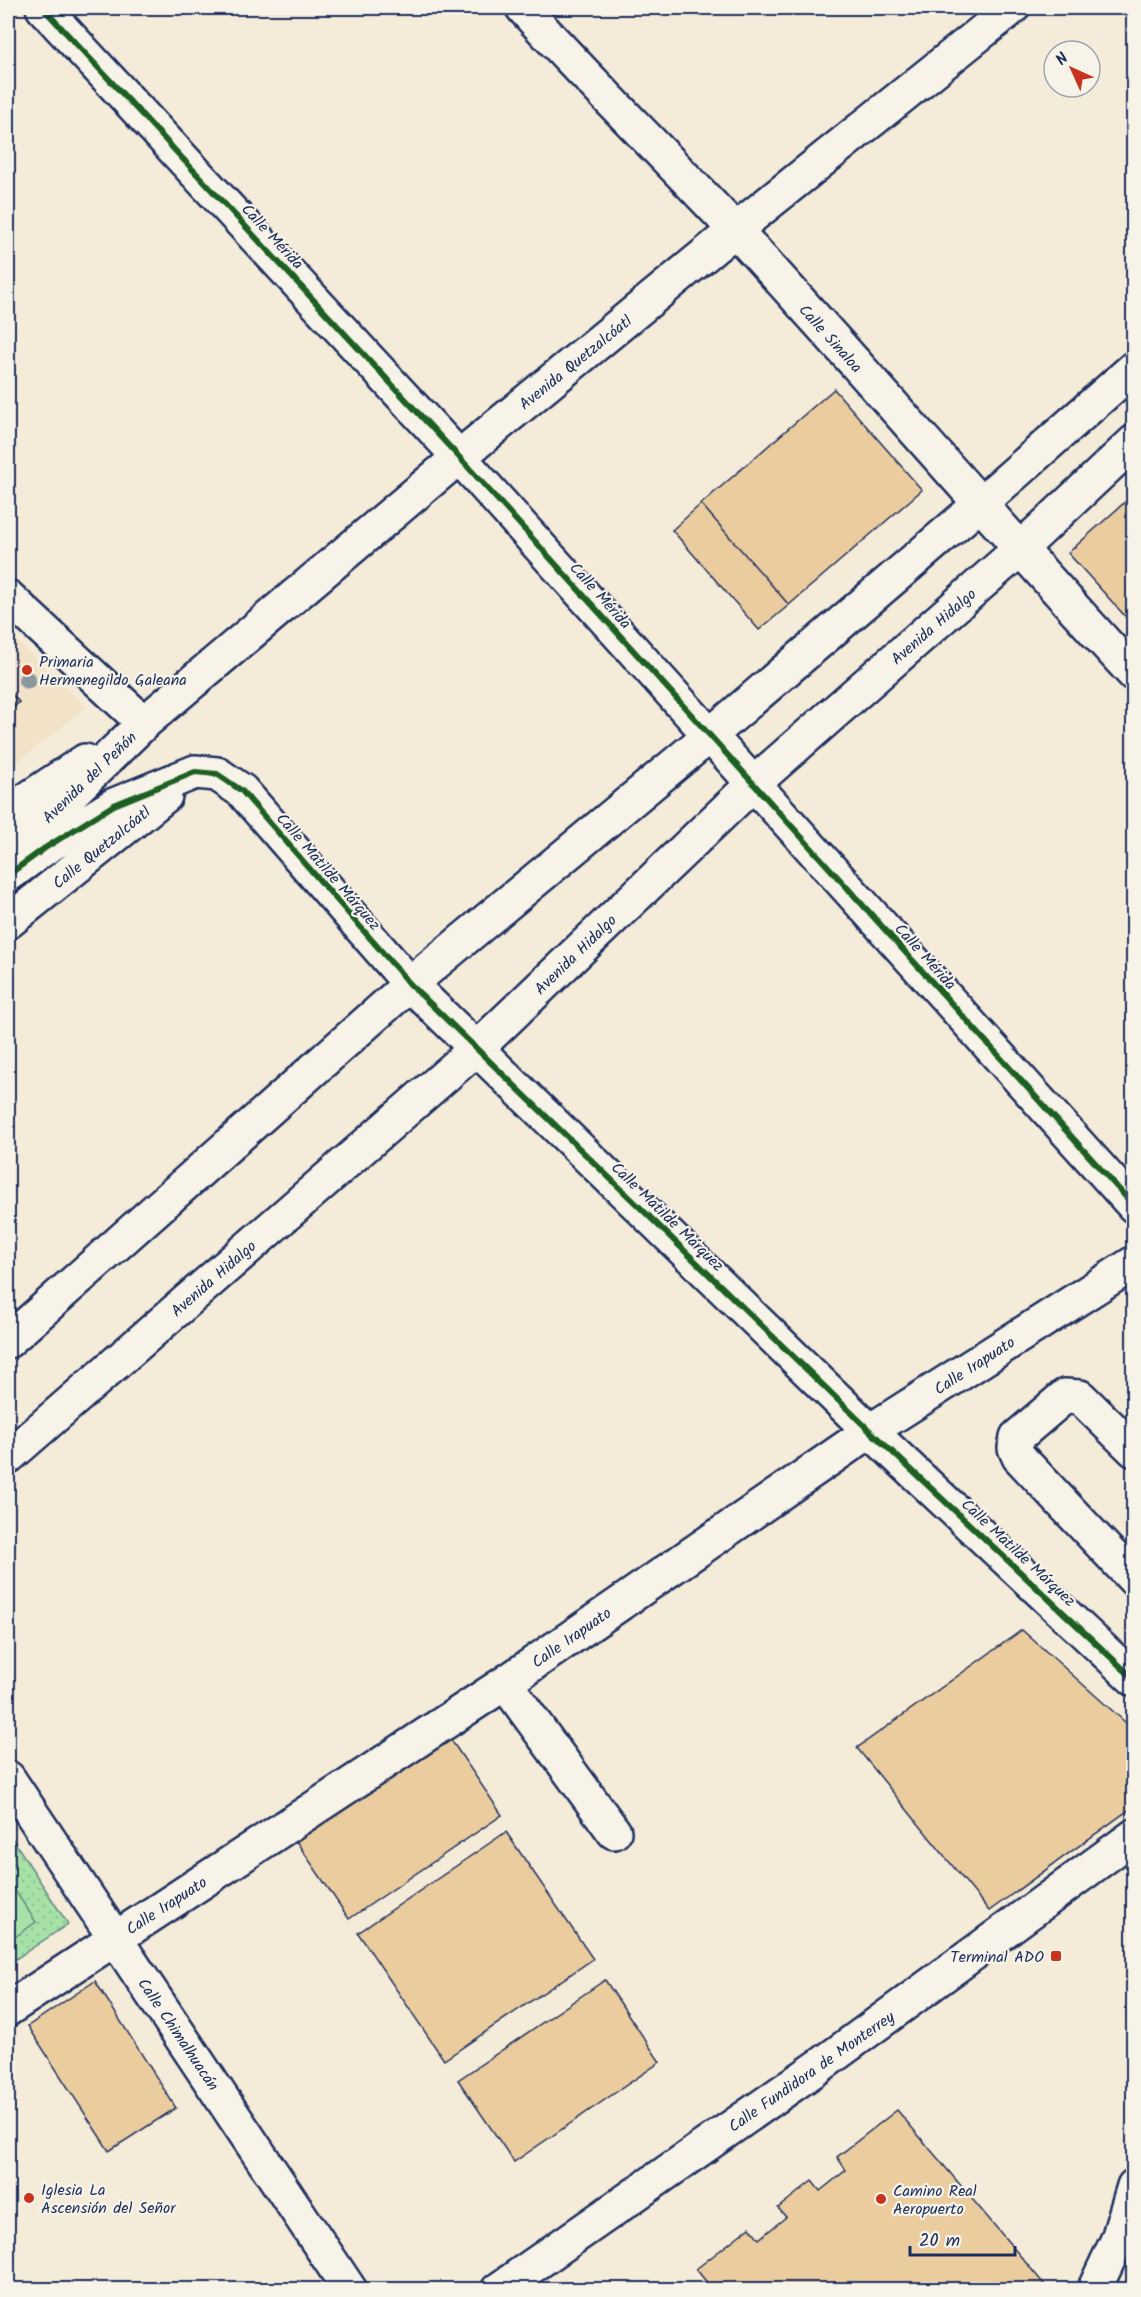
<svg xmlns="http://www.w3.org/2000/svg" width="1141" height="2297" viewBox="0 0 1141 2297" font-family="Kalam,sans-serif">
<defs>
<pattern id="park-dots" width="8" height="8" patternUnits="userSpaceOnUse" patternTransform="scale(1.5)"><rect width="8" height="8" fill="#a6e1a7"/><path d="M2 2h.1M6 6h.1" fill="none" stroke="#8ec192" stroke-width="1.8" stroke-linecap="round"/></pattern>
</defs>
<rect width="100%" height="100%" fill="#f5ebd9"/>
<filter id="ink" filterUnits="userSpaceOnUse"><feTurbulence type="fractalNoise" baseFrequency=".0167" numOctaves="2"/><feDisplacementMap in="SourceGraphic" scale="12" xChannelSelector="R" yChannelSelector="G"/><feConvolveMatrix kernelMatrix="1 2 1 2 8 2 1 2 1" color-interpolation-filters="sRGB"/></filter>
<g filter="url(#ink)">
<path fill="#f2e2c7" d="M 8,633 L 86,707 L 8,770 Z"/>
<path fill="url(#park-dots)" stroke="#608882" stroke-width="1.5" d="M 8,1832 L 68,1924 L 8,1964 Z"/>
<path fill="#a6e1a7" stroke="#608882" stroke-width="1.5" d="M 8,1880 L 36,1922 L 8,1942 Z"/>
<path fill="#ebcc9e" stroke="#1b2f5e" stroke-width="1.5" d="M 834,389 L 922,490 L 789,605 L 701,504 Z
M 1134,494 L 1134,626 L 1068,553 Z
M 701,504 L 789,605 L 759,630 L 672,530 Z
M 8,690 L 19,702 L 8,714 Z
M 1022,1630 L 1134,1730 L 1134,1806 L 989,1911 L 857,1748 Z
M 449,1737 L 502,1815 L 349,1919 L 296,1841 Z
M 506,1832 L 593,1959 L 444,2060 L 358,1933 Z
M 605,1980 L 660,2062 L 514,2162 L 458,2080 Z
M 95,1981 L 176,2108 L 109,2151 L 28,2026 Z
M 897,2110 L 1049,2290 L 713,2290 L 696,2269 L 750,2227 L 759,2239 L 786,2217 L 778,2208 L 812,2181 L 820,2191 L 846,2170 L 837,2157 Z"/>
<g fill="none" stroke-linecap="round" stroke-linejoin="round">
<g stroke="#1b2f5e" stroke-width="38">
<path id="minor" d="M 43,8 L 459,457 L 1134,1206
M 523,8 C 592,84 666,156 736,231 C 870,377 999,528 1134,674
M 8,597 L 144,723
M 8,812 L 85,761
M 12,851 L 144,723 L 459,457 L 735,230 L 1012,8
M 8,875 L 45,848 L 114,805 L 195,772 L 217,774 L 242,791 L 410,984 L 870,1431 L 1134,1679
M 8,922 L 165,796
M 8,1341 L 410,984 L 709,736 L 980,504 L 1134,368
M 1134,1450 L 1080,1397 L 1065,1396 L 1017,1437 L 1015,1448 L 1019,1457 L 1134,1579
M 8,1457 L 476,1049 L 753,784 L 1019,550 L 1134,442
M 505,1683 L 614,1832
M 8,1778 L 350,2290
M 8,2009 L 505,1683 L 870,1431 L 1134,1263
M 498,2290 L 821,2065 L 1134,1836
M 1094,2290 L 1118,2239 L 1134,2186"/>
</g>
<use href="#minor" stroke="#f7f3e8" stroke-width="33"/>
<g stroke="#f7f3e8" stroke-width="10">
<path id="cycleway" d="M 43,8 L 459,457 L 1134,1206
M 8,875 L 45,848 L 114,805 L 195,772 L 217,774 L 242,791 L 410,984 L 870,1431 L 1134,1679"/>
</g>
<use href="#cycleway" stroke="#1b5e20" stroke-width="6"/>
</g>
<circle fill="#8c979e" cx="27" cy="680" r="9"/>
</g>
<g fill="#c8321e" stroke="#f7f3e8" stroke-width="2">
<circle cx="27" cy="670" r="6"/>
<rect x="1050" y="1950" width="12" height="12" rx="3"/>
<circle cx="29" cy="2198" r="6"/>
<circle cx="881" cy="2199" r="6"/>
</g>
<g text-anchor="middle" stroke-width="4.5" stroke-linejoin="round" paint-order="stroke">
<g font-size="16" fill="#1b2f5e" stroke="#f7f3e8">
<text transform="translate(273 236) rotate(47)" y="6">Calle Mérida</text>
<text transform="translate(831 338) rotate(48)" y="6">Calle Sinaloa</text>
<text transform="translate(575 362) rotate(-39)" y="6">Avenida Quetzalcóatl</text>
<text transform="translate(601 595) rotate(48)" y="6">Calle Mérida</text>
<text transform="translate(933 626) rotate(-41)" y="6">Avenida Hidalgo</text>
<text transform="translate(89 777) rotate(-44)" y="6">Avenida del Peñón</text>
<text transform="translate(101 847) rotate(-39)" y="6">Calle Quetzalcóatl</text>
<text transform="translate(329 871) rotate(49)" y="6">Calle Matilde Márquez</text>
<text transform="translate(575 954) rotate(-44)" y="6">Avenida Hidalgo</text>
<text transform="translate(926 956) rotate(48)" y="6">Calle Mérida</text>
<text transform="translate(668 1216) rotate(44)" y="6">Calle Matilde Márquez</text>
<text transform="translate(213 1278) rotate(-41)" y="6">Avenida Hidalgo</text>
<text transform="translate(974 1365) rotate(-33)" y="6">Calle Irapuato</text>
<text transform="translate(1019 1552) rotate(43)" y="6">Calle Matilde Márquez</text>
<text transform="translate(571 1637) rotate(-35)" y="6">Calle Irapuato</text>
<text transform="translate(166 1905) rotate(-33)" y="6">Calle Irapuato</text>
<text transform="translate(179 2034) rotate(56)" y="6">Calle Chimalhuacán</text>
<text transform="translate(811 2071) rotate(-35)" y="6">Calle Fundidora de Monterrey</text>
</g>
<g font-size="16" fill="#1b2f5e" stroke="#f7f3e8" text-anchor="start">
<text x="39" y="667">Primaria<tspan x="39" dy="18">Hermenegildo Galeana</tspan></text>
<text x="1044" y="1962" text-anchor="end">Terminal ADO</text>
<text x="41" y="2195">Iglesia La<tspan x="41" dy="18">Ascensión del Señor</tspan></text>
<text x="893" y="2196">Camino Real<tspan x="893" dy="18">Aeropuerto</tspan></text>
</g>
</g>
<rect width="1141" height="2297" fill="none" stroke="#f7f3e8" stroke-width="30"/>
<rect x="15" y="15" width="1111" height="2267" fill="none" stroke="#1b2f5e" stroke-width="2" filter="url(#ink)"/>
<g transform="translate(1072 69) rotate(315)"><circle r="28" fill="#f7f3e8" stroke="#9fa5b1" stroke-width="1.5"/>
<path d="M0-4.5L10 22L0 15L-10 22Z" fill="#c8321e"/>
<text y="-9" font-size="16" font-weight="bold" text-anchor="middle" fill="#1b2f5e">N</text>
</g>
<path d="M910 2246v9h105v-9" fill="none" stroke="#1b2f5e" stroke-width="3"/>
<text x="919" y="2246" font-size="18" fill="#1b2f5e" stroke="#f7f3e8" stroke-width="4.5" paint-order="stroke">20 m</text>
</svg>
